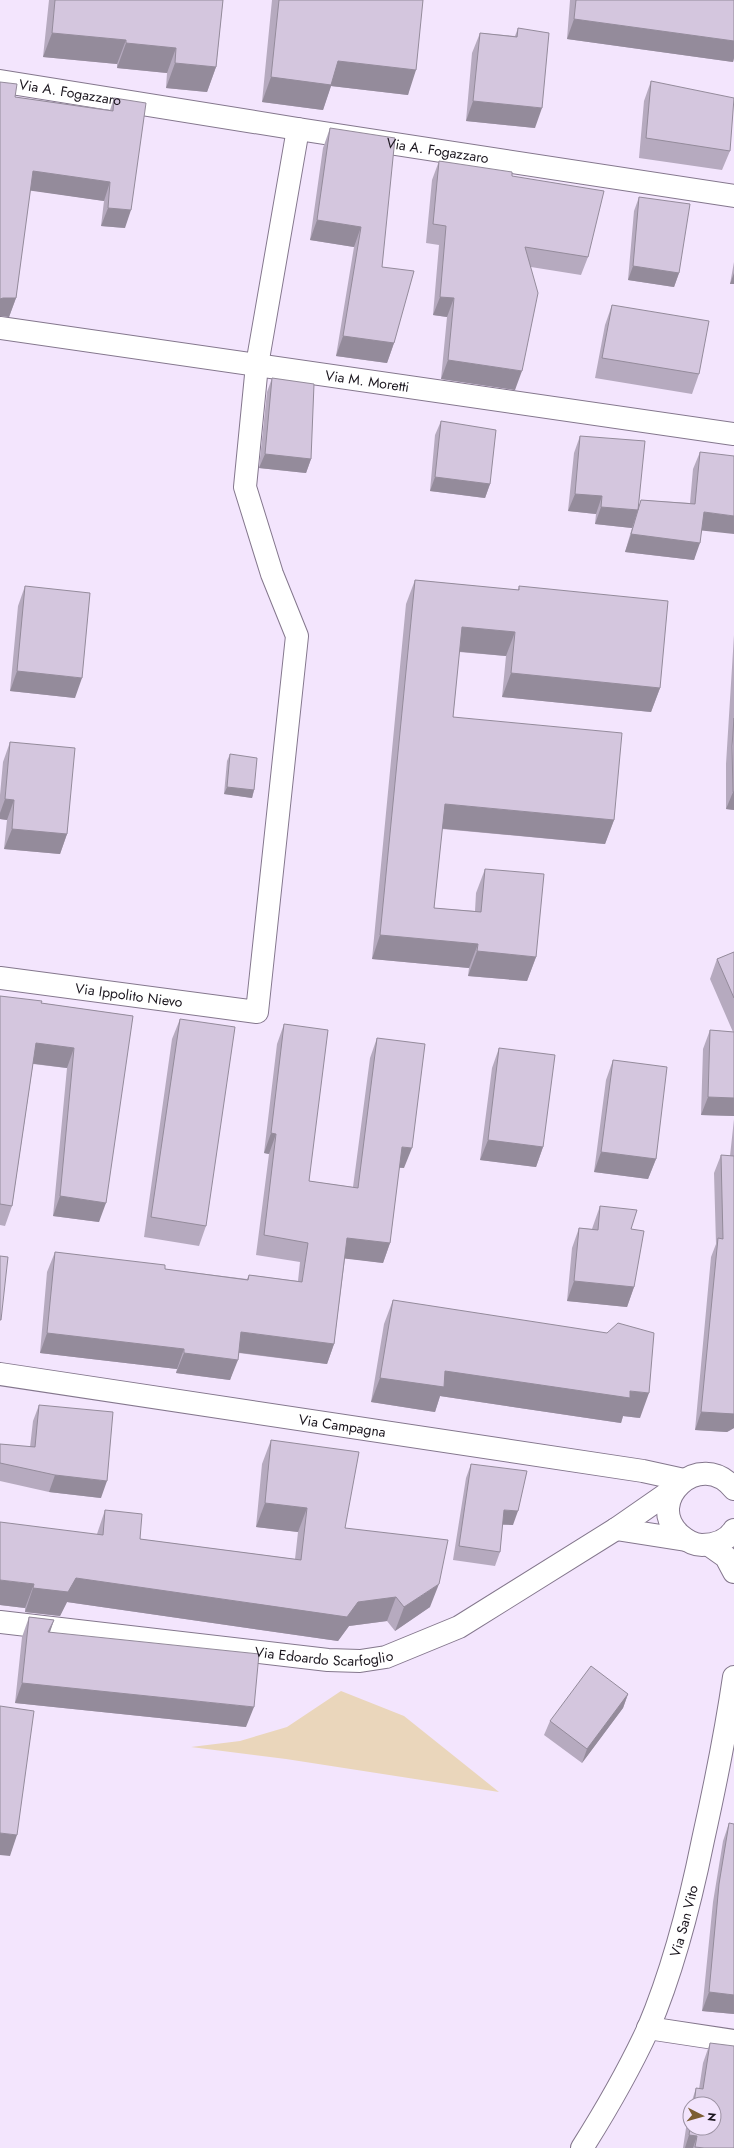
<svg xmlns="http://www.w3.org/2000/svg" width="734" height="2148" viewBox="0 0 734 2148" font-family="Jost,sans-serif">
<rect width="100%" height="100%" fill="#f3e5fd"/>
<path fill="#ead6bb" d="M 341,1691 L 404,1716 L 499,1792 L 286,1759 L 191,1747 L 240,1741 L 287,1727 Z"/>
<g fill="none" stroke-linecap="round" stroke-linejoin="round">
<g stroke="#84778d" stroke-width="24">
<g id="street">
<path id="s1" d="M 0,81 L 298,129 L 734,196"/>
<path id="s2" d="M 0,328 L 734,434"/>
<path id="s3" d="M 0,978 L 257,1012 L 297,636 L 272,574 L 245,487 L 257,365 L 298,129"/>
<path id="s4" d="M 0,1374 L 643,1471 L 684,1480"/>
<path d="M 734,1489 C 700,1447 643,1502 680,1535 C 687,1541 694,1545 702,1545 C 715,1545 727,1541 734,1530"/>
<path d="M 616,1529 L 686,1540"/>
<path d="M 709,1545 L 726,1557 L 734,1572"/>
<path id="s5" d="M 0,1622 L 328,1660 L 360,1661 L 386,1657 L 459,1627 L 616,1529 L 675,1488"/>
<path d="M 648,2028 L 734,2041"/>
<path id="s6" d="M 582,2148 C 606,2110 629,2070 648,2029 C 674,1968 690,1904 703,1840 C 715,1786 726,1732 734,1677"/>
</g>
</g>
<use href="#street" stroke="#fff" stroke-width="22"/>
</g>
<path fill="#b6aabf" d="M 49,0 L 223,0 L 216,67 L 207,92 L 166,88 L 167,73 L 117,68 L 117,64 L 43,57 Z
M 272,0 L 423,0 L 408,95 L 331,86 L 323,110 L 262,102 Z
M 570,0 L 734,0 L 734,58 L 733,62 L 567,39 Z
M 518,28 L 535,128 L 466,121 L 472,53 L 480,33 L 515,36 Z
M 651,81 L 730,151 L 722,170 L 639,158 L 644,101 Z
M 0,82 L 15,97 L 110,110 L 114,98 L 125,228 L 101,226 L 104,201 L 30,190 L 16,298 L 9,317 L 0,316 Z
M 330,128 L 382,267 L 394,343 L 387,363 L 336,356 L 354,247 L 310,240 L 323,148 Z
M 439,161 L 512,176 L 588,257 L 581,275 L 531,267 L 515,390 L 441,379 L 447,317 L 433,315 L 439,245 L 426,243 L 432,180 Z
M 639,197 L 679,273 L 674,287 L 628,280 L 634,211 Z
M 734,262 L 734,284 L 730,284 Z
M 612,305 L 699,374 L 692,394 L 595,378 L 605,325 Z
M 272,378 L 311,459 L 306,473 L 259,468 L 267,392 Z
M 441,421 L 490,484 L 485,498 L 430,491 L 435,435 Z
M 580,436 L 639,507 L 641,500 L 690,503 L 693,469 L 700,452 L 702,530 L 694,560 L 625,552 L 632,528 L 595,524 L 596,514 L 568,511 L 574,453 Z
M 415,580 L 518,590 L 519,586 L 660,688 L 651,712 L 502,697 L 506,656 L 459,652 L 453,717 L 614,820 L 605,844 L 442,829 L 434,908 L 475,911 L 476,893 L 485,869 L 536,957 L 527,981 L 468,976 L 469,968 L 372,959 L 406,604 Z
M 25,586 L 75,698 L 10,691 L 18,606 Z
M 734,635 L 734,810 L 726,809 L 726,764 Z
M 10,742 L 67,834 L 60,854 L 4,849 L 7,820 L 0,819 L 0,795 L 3,762 Z
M 230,754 L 254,790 L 252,798 L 224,794 L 227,761 Z
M 734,952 L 734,1116 L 701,1115 L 703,1049 L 710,1030 L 733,1032 L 710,979 L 717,959 Z
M 0,996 L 41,1003 L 133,1016 L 99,1222 L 53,1216 L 67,1068 L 33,1064 L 12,1206 L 5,1226 L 0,1225 Z
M 180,1019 L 206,1226 L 199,1246 L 144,1237 L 172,1039 Z
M 284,1024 L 309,1181 L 353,1187 L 370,1058 L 377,1038 L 404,1168 L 399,1168 L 390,1243 L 383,1263 L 345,1258 L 334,1344 L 327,1364 L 239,1353 L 230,1380 L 176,1373 L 177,1369 L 40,1353 L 47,1272 L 55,1252 L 165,1269 L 247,1279 L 249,1275 L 298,1281 L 300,1262 L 256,1255 L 269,1154 L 264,1153 L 277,1044 Z
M 499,1048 L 543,1147 L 536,1167 L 480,1160 L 492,1068 Z
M 613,1060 L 656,1159 L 648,1179 L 594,1172 L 606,1080 Z
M 734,1119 L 734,1428 L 727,1432 L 695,1430 L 711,1257 L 716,1244 L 714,1173 L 721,1155 L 730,1156 Z
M 600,1206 L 631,1229 L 634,1287 L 627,1307 L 567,1301 L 572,1248 L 579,1228 L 592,1229 L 593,1226 Z
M 393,1300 L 640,1418 L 623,1416 L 621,1423 L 440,1396 L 435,1412 L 371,1402 L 384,1324 Z
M 39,1405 L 101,1498 L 49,1492 L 0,1481 L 0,1444 L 30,1447 L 33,1421 Z
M 271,1440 L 345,1528 L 430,1607 L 395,1631 L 387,1621 L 349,1626 L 338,1641 L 67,1602 L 60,1616 L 25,1612 L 25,1608 L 0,1605 L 97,1534 L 105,1510 L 140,1539 L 295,1559 L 298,1532 L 256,1527 L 262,1464 Z
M 471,1464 L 513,1525 L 502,1525 L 500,1552 L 495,1566 L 453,1560 L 466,1478 Z
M 29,1617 L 54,1620 L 50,1632 L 246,1727 L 15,1703 L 22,1637 Z
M 628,1694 L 623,1708 L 582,1763 L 544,1735 L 550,1721 Z
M 729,1823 L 734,2014 L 702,2011 L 713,1902 L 723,1841 Z
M 710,2043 L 734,2148 L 683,2148 L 689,2108 L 690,2106 L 690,2128 L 714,2128 L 714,2104 L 691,2104 L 696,2088 L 699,2089 L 703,2063 Z"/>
<path fill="#948b9b" d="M 574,19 L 734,41 L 734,58 L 733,62 L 567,39 Z
M 52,33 L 126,40 L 117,64 L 43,57 Z
M 126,43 L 176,48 L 167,73 L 117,68 Z
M 338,61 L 416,70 L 408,95 L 331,86 L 323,110 L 262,102 L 271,77 Z
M 175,63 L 216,67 L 207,92 L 166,88 Z
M 473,101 L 542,108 L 535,128 L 466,121 Z
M 33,171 L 110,182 L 104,201 L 26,190 Z
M 108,208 L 131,210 L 125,228 L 101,226 Z
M 317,220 L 361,227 L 354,247 L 310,240 Z
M 633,266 L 679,273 L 674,287 L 628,280 Z
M 734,273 L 734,284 L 730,284 Z
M 440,297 L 454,298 L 447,317 L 433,315 Z
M 3,298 L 16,298 L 9,317 L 0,316 L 0,299 Z
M 343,336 L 394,343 L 387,363 L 336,356 Z
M 448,360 L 522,371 L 515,390 L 441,379 Z
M 265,454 L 311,459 L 306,473 L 259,468 Z
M 435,477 L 490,484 L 485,498 L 430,491 Z
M 575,494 L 602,496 L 596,514 L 568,511 Z
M 601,507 L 638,510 L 632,528 L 595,524 Z
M 704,512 L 734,516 L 734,534 L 697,530 Z
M 631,534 L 700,543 L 694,560 L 625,552 Z
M 462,627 L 515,632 L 506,656 L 453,651 Z
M 17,671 L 82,678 L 75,698 L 10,691 Z
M 511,673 L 660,688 L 651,712 L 502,697 Z
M 227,787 L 254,790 L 252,798 L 224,794 Z
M 733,792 L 734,792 L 734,810 L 726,809 Z
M 5,799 L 14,800 L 7,820 L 0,819 L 0,813 Z
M 445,804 L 614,820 L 605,844 L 436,828 Z
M 12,829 L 67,834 L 60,854 L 4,849 Z
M 380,935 L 478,944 L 469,968 L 372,959 Z
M 477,951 L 536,957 L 527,981 L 468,976 Z
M 36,1043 L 74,1048 L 67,1068 L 28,1063 Z
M 708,1097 L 734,1098 L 734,1116 L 701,1115 Z
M 271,1133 L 276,1134 L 269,1154 L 264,1153 Z
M 488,1140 L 543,1147 L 536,1167 L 480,1160 Z
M 402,1147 L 412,1148 L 404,1168 L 395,1167 Z
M 601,1152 L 656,1159 L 648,1179 L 594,1172 Z
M 60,1196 L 106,1203 L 99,1222 L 53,1216 Z
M 347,1238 L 390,1243 L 383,1263 L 340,1258 Z
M 574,1281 L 634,1287 L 627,1307 L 567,1301 Z
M 241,1332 L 334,1344 L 327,1364 L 234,1352 Z
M 47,1333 L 184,1349 L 177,1369 L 40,1353 Z
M 184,1353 L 238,1360 L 230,1380 L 176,1373 Z
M 445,1371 L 630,1391 L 649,1393 L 640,1418 L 623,1416 L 621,1423 L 440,1396 L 435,1412 L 371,1402 L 380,1378 Z
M 701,1412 L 734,1413 L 734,1428 L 727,1432 L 695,1430 Z
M 55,1475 L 107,1481 L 101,1498 L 49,1492 Z
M 265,1503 L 307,1508 L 298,1532 L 256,1527 Z
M 504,1510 L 518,1511 L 513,1525 L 499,1524 Z
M 76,1578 L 358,1602 L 396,1597 L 387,1621 L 349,1626 L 338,1641 L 67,1602 L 60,1616 L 25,1612 L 33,1588 Z
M 0,1580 L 34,1584 L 25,1608 L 0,1605 Z
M 439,1584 L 430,1607 L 395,1631 L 404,1607 Z
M 54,1620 L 47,1640 L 48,1632 Z
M 22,1683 L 254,1707 L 246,1727 L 15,1703 Z
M 628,1694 L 623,1708 L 582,1763 L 587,1749 Z
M 0,1833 L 17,1835 L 10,1856 L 0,1855 Z
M 709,1992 L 734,1995 L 734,2014 L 702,2011 Z
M 689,2135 L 697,2136 L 693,2148 L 685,2148 Z"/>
<path fill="#d4c6de" stroke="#948b9b" d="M 55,0 L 223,0 L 216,67 L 175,63 L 176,48 L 126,43 L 126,40 L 52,33 Z
M 279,0 L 423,0 L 416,70 L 338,61 L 331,85 L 271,77 Z
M 576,0 L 734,0 L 734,41 L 574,19 Z
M 518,28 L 549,33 L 542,108 L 473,101 L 480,33 L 517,37 Z
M 651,81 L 734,98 L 730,151 L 646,138 Z
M 0,82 L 17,84 L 15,97 L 113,111 L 114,98 L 146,103 L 131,210 L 108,208 L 110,182 L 33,171 L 16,298 L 3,298 L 0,299 Z
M 330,128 L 395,138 L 382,267 L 414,271 L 394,343 L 343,336 L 361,227 L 317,220 Z
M 439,161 L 512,172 L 512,176 L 604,191 L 588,257 L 525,247 L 538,293 L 522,371 L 448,360 L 454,298 L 440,297 L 446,226 L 433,224 Z
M 639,197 L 690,204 L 679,273 L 633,266 Z
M 612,305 L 709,321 L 699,374 L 602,358 Z
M 272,378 L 314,384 L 311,459 L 265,454 Z
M 441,421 L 496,430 L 490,484 L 435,477 Z
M 580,436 L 645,441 L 638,510 L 641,500 L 695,504 L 700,452 L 734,456 L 734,516 L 704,512 L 700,543 L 631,534 L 638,510 L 601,507 L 602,496 L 575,494 Z
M 415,580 L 519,590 L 519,586 L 668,601 L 660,688 L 511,673 L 515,632 L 462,627 L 453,717 L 622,733 L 614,820 L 445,804 L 434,908 L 481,912 L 485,869 L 544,874 L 536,957 L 477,951 L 478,944 L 380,935 Z
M 25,586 L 90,593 L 82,678 L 17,671 Z
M 734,718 L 734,792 L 733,792 L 732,746 Z
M 10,742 L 75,748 L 67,834 L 12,829 L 14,800 L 5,799 Z
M 230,754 L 257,758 L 254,790 L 227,787 Z
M 734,952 L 734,998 L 717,959 Z
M 0,996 L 42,1001 L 41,1003 L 133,1016 L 106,1203 L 60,1196 L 74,1048 L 36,1043 L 12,1206 L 0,1204 Z
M 180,1019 L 235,1027 L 206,1226 L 151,1217 Z
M 284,1024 L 328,1030 L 309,1181 L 358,1188 L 377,1038 L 425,1044 L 412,1148 L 402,1147 L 390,1243 L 347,1238 L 334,1344 L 241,1332 L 238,1360 L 184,1353 L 184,1349 L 47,1333 L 55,1252 L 165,1265 L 165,1269 L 248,1280 L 249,1275 L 302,1282 L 308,1243 L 264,1235 L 276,1134 L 271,1133 Z
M 710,1030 L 734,1032 L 734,1098 L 708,1097 Z
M 499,1048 L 555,1055 L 543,1147 L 488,1140 Z
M 613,1060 L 667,1067 L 656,1159 L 601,1152 Z
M 721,1155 L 734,1156 L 734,1414 L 701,1412 L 718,1238 L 723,1239 Z
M 600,1206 L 637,1210 L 631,1229 L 644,1231 L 634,1287 L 574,1281 L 579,1228 L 598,1230 Z
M 0,1256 L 8,1257 L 1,1320 L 0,1320 Z
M 393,1300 L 607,1333 L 618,1323 L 654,1333 L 649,1393 L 630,1391 L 630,1398 L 445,1371 L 444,1387 L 380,1378 Z
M 39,1405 L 113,1412 L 107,1481 L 55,1475 L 0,1463 L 0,1444 L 35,1447 Z
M 271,1440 L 359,1452 L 345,1528 L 448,1540 L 439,1584 L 404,1607 L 396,1597 L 358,1602 L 347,1617 L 76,1578 L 68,1592 L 33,1588 L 34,1584 L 0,1580 L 0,1522 L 103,1535 L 105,1510 L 142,1514 L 140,1539 L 301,1560 L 307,1508 L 265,1503 Z
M 471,1464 L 527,1471 L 518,1511 L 504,1510 L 500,1552 L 459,1546 Z
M 29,1617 L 54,1620 L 48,1632 L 259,1654 L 254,1707 L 22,1683 Z
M 591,1666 L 628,1694 L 587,1749 L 550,1721 Z
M 0,1706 L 34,1711 L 17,1835 L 0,1833 Z
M 729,1823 L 734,1824 L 734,1995 L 709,1992 L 719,1884 Z
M 710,2043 L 734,2046 L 734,2148 L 704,2148 L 695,2147 L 697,2136 L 689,2135 L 690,2128 L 714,2128 L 714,2104 L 694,2104 L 696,2088 L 703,2089 Z"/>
<g text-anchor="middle" stroke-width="4" stroke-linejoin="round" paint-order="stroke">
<g font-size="14" fill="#1a151d" stroke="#f3e5fd">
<text dy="5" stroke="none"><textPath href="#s1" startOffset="71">Via A. Fogazzaro</textPath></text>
<text dy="5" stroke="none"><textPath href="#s1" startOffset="443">Via A. Fogazzaro</textPath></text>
<text dy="5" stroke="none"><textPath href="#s2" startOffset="371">Via M. Moretti</textPath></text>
<text dy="5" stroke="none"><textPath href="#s3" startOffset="130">Via Ippolito Nievo</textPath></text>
<text dy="5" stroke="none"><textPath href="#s4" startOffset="346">Via Campagna</textPath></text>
<text dy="5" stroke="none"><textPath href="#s5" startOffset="326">Via Edoardo Scarfoglio</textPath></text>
<text dy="5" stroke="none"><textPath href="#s6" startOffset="250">Via San Vito</textPath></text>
</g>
</g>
<g transform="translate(702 2116) rotate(96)"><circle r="19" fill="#f3e5fd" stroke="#9c92a3"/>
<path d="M0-3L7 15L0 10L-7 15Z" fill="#7c5e32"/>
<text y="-6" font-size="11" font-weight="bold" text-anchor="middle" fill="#1a151d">N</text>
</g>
</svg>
